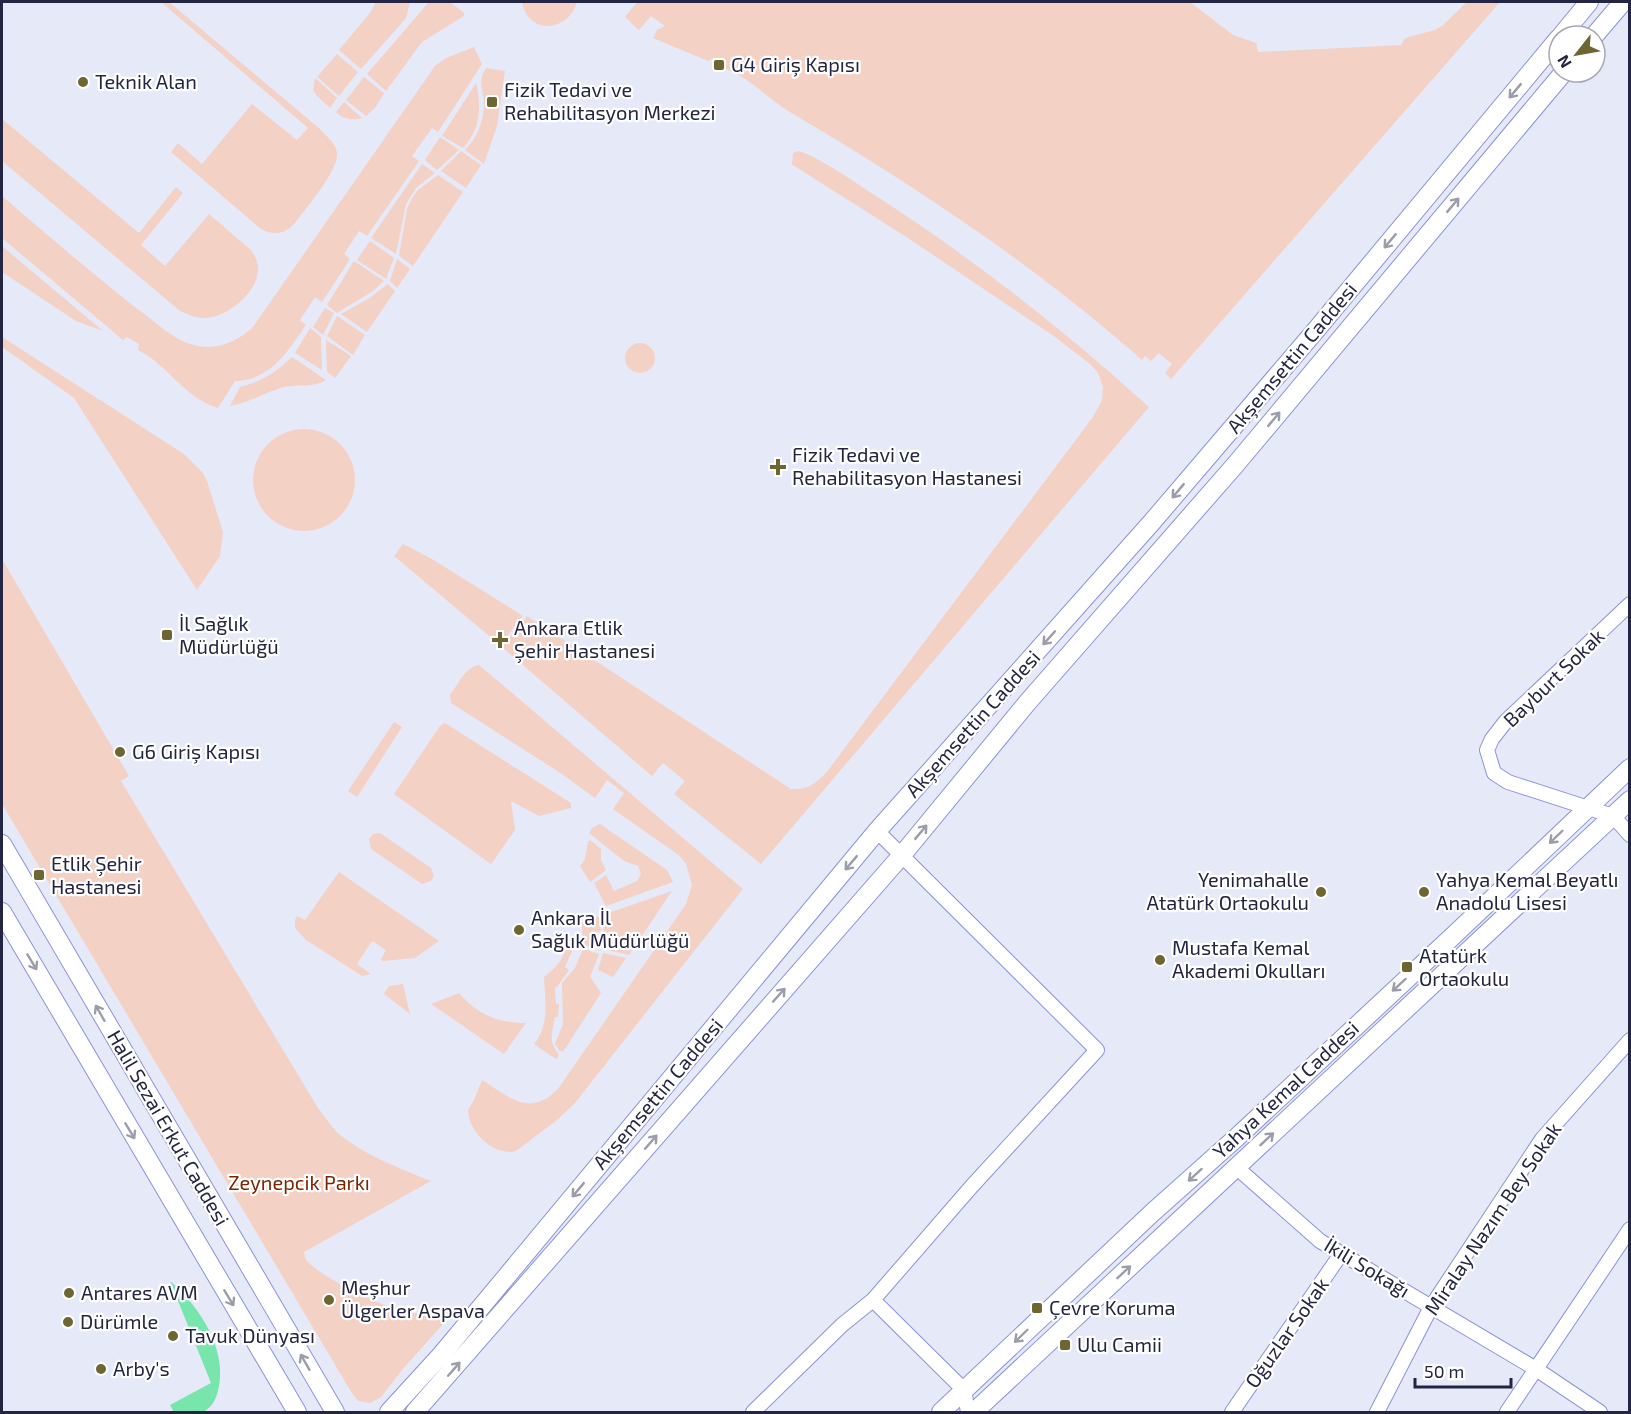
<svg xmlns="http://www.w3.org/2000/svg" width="1631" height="1414" viewBox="0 0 1631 1414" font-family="'Exo 2',sans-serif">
<rect width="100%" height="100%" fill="#e6e9f8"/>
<path fill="#f4d1c5" d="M 161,2 L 169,2 L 320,129 C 326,136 336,143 337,153 C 339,170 306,208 295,223 C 285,234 274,236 261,229 L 171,152 L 178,143 L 202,164 L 252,104 L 297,140 L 308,128 Z
M 376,2 L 410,2 L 406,18 L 361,69 L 339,50 L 370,13 Z
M 429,2 L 450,2 L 464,13 L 464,16 L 422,42 L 386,91 L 367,74 Z
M 522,2 L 577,2 C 568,33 528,35 522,2 Z
M 637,2 L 1190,2 L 1233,35 L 1256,43 L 1258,52 L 1401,45 L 1405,38 L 1435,30 L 1443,25 L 1467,2 L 1500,2 L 1171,379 L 1165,373 L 1172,364 L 1159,353 L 1151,361 L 1145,356 L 1142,360 C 1034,264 913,185 790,112 C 768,99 749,77 726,69 L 726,64 L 714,58 L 708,61 L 653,38 L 657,30 L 665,26 L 651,16 L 639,30 L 625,17 Z
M 474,47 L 482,64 L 438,132 L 432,128 L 412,156 L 419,161 L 367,236 L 359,231 L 344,254 L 350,259 L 322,302 L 315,297 L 300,320 L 306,325 C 288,351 271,380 235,381 L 218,408 C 184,398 168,365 138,350 L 139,344 L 127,337 L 123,340 L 2,238 L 2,196 C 47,235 93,274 140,311 C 156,322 171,338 190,344 C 213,352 236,343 253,327 L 435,66 L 446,58 Z
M 337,54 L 358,72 L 339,96 L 317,77 Z
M 486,68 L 505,71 L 497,126 L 484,164 L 465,150 C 477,138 483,123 484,106 C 484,89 477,83 486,68 Z
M 364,77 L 384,93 L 375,108 L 366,116 L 346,100 Z
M 315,78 L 337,98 L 330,108 L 317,96 L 313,90 Z
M 476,83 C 482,107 480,130 463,148 L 442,136 Z
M 344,102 L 362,118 C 352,121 343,119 336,112 Z
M 2,119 L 139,233 L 176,187 L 183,193 L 141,245 L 165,266 L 209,214 L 251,250 C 254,255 258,261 258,268 C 259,292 226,319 203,318 C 195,318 188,314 180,311 L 2,161 Z
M 440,137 L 459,150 L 437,170 L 425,160 Z
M 461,151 L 481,165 L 466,188 L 441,171 Z
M 798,151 C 816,155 856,183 873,194 C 971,257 1063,329 1149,407 L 761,864 L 674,794 L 685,781 L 663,763 L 652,776 L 502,647 L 527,616 L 791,789 C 807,790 815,784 826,773 L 1093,417 L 1102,400 L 1103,387 L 1098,373 L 1090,364 L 1055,337 L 908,238 L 796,167 L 792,165 L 793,153 Z
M 422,164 L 435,173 L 416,188 L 406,204 L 396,254 L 371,238 Z
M 438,175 L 463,192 L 413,266 L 399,256 L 407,209 L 410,202 L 417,191 Z
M 370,241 L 394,258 L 386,279 L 357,260 Z
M 2,246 L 103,331 L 76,321 L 2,272 Z
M 397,259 L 410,269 L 397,288 L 390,281 Z
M 354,261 L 384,281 L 373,291 L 337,313 L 327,305 Z
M 388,284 L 395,291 L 367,332 L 341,314 L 368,299 Z
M 325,308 L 334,313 L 323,335 L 313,327 Z
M 337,316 L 365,335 L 353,355 L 327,336 Z
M 310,328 L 321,337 L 322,370 L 295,353 Z
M 2,337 L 184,454 L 203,473 L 207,481 L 223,532 L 220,556 L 197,590 L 74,398 L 2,347 Z
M 326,340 L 351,356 L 335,378 L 327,372 Z
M625 358a15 15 0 1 1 30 0a15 15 0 1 1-30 0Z
M 292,357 L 326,380 C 313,388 299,384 284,387 C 265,392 250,403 230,406 L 240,387 C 264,380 274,374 292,357 Z
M253 480a51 51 0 1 1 102 0a51 51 0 1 1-102 0Z
M 403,544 L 432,559 L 523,616 L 500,645 L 394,556 Z
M 2,559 L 129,776 L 121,781 L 318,1108 C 325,1116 331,1127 339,1134 C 362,1154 403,1170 431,1181 L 304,1252 C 305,1255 305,1259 307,1261 C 322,1278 381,1306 403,1311 C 418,1315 434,1315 449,1309 L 453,1313 L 402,1370 L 381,1397 L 370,1403 L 358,1401 L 350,1390 L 2,804 Z
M 479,665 L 743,889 L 575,1103 L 557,1120 L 516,1151 C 494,1157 468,1131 468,1110 L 474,1100 L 482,1080 C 510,1097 529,1118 558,1089 L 686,904 L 692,885 L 686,864 L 680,856 L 613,809 L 624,793 L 607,780 L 595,798 L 562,774 L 451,703 L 450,695 C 458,685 465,667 479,665 Z
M 394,722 L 402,727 L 357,797 L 348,791 Z
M 445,723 L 571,803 L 571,808 L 539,816 L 511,801 L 515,830 L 491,864 L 394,794 L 440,726 Z
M 600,824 L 667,870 L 673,882 L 606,906 L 594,883 L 606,875 L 614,891 L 637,881 L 641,874 L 638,866 L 624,861 L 589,833 L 592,828 Z
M 380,833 L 431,868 L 434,876 L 431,881 L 422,884 L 371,849 L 369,839 L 373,834 Z
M 590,840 L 601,849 L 601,860 L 606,870 L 590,882 L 580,866 L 585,859 L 588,842 Z
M 339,872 L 439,941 L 415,958 L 383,961 L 381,959 L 386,950 L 372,941 L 357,964 L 371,974 L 362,976 L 306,940 L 295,928 L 295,920 L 297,916 L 305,920 Z
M 672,891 L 629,955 L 604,949 L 603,915 Z
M 599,916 L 601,931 L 595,933 L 595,947 L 583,946 L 582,922 Z
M 566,947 L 573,949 L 565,967 L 569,970 L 557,987 L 555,987 L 556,1004 L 559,1004 L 558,1017 L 555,1017 C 552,1034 548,1041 559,1055 L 556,1059 L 534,1044 C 550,1024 545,1002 544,977 C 556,968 562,961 566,947 Z
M 583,949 L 599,954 L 590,977 L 601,993 L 563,1052 L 559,1050 L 555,1044 L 563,1024 L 562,983 L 575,968 Z
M 603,953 L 626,958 L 613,977 L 598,970 Z
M 403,984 L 410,1014 L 384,994 L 389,986 Z
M 459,993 C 478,1015 498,1023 526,1023 L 504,1054 L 431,1004 Z"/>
<path fill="#78e5ac" d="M 170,1281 C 199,1306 226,1347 219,1386 C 217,1397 213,1408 202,1412 C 194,1414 183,1413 174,1412 L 170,1405 L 211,1383 Z"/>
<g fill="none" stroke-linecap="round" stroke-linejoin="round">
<g stroke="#8b92da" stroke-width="16">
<path id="minor" d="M 1630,604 L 1506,721 L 1492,739 L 1487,750 L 1494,773 L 1508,782 L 1613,816 L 1630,835
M 1236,1167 L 1320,1241 L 1536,1369 L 1600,1412
M 873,1300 L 964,1390 L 968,1412
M 753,1412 L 842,1325 L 873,1300 L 972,1186 L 1097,1050 L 877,831
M 1232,1412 L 1341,1254
M 1377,1412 L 1431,1307 L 1542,1139 L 1630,1040
M 1507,1412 L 1630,1229"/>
</g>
<g stroke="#8b92da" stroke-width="20">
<path id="major" d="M 1561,36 L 1589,2
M 1594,36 L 1623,2
M 2,844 L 335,1412
M 2,912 L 297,1412
M 389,1412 L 442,1354 L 877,831 L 1152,522 L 1316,330 L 1559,38
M 415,1412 L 902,855 L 1027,703 L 1236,464 L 1564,72
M 941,1412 L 1152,1213 L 1236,1138 L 1454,935 L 1630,768
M 974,1412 L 1630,800"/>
</g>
<use href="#minor" stroke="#fff" stroke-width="14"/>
<use href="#major" stroke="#fff" stroke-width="18"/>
</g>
<defs><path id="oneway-shaft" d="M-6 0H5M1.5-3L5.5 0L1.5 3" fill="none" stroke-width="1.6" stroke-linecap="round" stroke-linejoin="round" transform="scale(1.5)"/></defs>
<g stroke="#9c9daa">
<use href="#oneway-shaft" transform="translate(1515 91) rotate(130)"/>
<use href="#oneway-shaft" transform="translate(1453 205) rotate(-50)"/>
<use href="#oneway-shaft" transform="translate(1390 241) rotate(130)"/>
<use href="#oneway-shaft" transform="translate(1274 419) rotate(-50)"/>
<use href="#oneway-shaft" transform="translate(1178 491) rotate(130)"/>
<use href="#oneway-shaft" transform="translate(1049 638) rotate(132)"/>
<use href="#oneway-shaft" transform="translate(921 832) rotate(-50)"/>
<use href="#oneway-shaft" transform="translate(1556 837) rotate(136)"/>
<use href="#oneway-shaft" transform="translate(851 863) rotate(130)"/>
<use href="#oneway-shaft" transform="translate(32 962) rotate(59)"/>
<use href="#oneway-shaft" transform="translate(1399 985) rotate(138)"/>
<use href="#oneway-shaft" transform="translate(779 995) rotate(-48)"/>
<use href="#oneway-shaft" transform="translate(100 1013) rotate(-120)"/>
<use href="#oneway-shaft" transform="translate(130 1131) rotate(59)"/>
<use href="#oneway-shaft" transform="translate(1267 1139) rotate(-43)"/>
<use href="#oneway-shaft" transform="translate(651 1142) rotate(-49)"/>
<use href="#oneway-shaft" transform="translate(1195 1175) rotate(138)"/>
<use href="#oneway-shaft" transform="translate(578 1190) rotate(130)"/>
<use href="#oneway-shaft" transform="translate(1124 1272) rotate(-43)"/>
<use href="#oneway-shaft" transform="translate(229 1298) rotate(59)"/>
<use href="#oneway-shaft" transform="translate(1021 1336) rotate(136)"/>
<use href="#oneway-shaft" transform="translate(305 1362) rotate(-120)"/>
<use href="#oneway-shaft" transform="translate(454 1369) rotate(-49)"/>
</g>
<g fill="#6e6531" stroke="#fff" stroke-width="2">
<rect x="713" y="59" width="12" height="12" rx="3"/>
<circle cx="83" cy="82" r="6"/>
<rect x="486" y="96" width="12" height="12" rx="3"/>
<path d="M775 458h6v6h6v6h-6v6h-6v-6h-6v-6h6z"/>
<rect x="161" y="629" width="12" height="12" rx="3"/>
<path d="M497 631h6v6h6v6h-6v6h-6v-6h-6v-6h6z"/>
<circle cx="120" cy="752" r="6"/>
<rect x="33" y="869" width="12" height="12" rx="3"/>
<circle cx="1321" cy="892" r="6"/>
<circle cx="1424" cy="892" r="6"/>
<circle cx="519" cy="930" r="6"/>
<circle cx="1160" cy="960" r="6"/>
<rect x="1401" y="961" width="12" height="12" rx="3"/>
<circle cx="69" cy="1293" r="6"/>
<circle cx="329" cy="1300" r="6"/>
<rect x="1031" y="1302" width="12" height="12" rx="3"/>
<circle cx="68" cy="1322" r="6"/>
<circle cx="173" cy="1336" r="6"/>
<rect x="1059" y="1339" width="12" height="12" rx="3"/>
<circle cx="101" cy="1369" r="6"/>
</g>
<g text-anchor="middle" stroke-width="4.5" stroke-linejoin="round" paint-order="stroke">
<g font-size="20" fill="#232542" stroke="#fff" text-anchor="start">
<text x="731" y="72">G4 Giriş Kapısı</text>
<text x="95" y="89">Teknik Alan</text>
<text x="504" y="97">Fizik Tedavi ve<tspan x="504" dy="23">Rehabilitasyon Merkezi</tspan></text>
<text x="792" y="462">Fizik Tedavi ve<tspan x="792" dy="23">Rehabilitasyon Hastanesi</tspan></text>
<text x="179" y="631">İl Sağlık<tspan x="179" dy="23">Müdürlüğü</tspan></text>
<text x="514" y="635">Ankara Etlik<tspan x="514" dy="23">Şehir Hastanesi</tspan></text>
<text x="132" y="759">G6 Giriş Kapısı</text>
<text x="51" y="871">Etlik Şehir<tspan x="51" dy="23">Hastanesi</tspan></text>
<text x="1309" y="887" text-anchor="end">Yenimahalle<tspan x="1309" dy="23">Atatürk Ortaokulu</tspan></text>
<text x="1436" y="887">Yahya Kemal Beyatlı<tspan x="1436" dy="23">Anadolu Lisesi</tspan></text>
<text x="531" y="925">Ankara İl<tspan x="531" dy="23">Sağlık Müdürlüğü</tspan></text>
<text x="1172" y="955">Mustafa Kemal<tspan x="1172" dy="23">Akademi Okulları</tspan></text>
<text x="1419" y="963">Atatürk<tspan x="1419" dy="23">Ortaokulu</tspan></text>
<text x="341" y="1295">Meşhur<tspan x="341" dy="23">Ülgerler Aspava</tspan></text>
<text x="81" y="1300">Antares AVM</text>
<text x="1049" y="1315">Çevre Koruma</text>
<text x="80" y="1329">Dürümle</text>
<text x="185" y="1343">Tavuk Dünyası</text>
<text x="1077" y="1352">Ulu Camii</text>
<text x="113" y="1376">Arby's</text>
</g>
<g font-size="20" fill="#232542" stroke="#fff">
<text transform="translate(1292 358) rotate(-50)" y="7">Akşemsettin Caddesi</text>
<text transform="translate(1554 678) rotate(-44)" y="7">Bayburt Sokak</text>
<text transform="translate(973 724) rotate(-48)" y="7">Akşemsettin Caddesi</text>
<text transform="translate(1286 1090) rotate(-43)" y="7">Yahya Kemal Caddesi</text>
<text transform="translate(658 1094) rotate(-50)" y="7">Akşemsettin Caddesi</text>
<text transform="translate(168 1128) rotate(60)" y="7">Halil Sezai Erkut Caddesi</text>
<text transform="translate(1493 1219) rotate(-56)" y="7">Miralay Nazım Bey Sokak</text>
<text transform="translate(1367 1268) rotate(31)" y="7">İkili Sokağı</text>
<text transform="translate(1287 1333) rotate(-55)" y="7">Oğuzlar Sokak</text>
</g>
<g font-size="20" fill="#7b2400" stroke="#fff">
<text x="299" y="1190">Zeynepcik Parkı</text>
</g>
</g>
<rect width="1631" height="1414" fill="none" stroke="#232542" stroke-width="6"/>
<g transform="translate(1577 54) rotate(239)"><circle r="28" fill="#ffffff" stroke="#a7a8b3" stroke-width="1.5"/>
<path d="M0-4.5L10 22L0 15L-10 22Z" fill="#6e6531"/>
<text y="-9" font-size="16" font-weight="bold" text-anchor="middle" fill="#232542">N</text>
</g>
<path d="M1415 1378v9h96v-9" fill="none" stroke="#232542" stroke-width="3"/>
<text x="1424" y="1378" font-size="18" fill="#232542" stroke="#ffffff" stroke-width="4.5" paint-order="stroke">50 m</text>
</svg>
